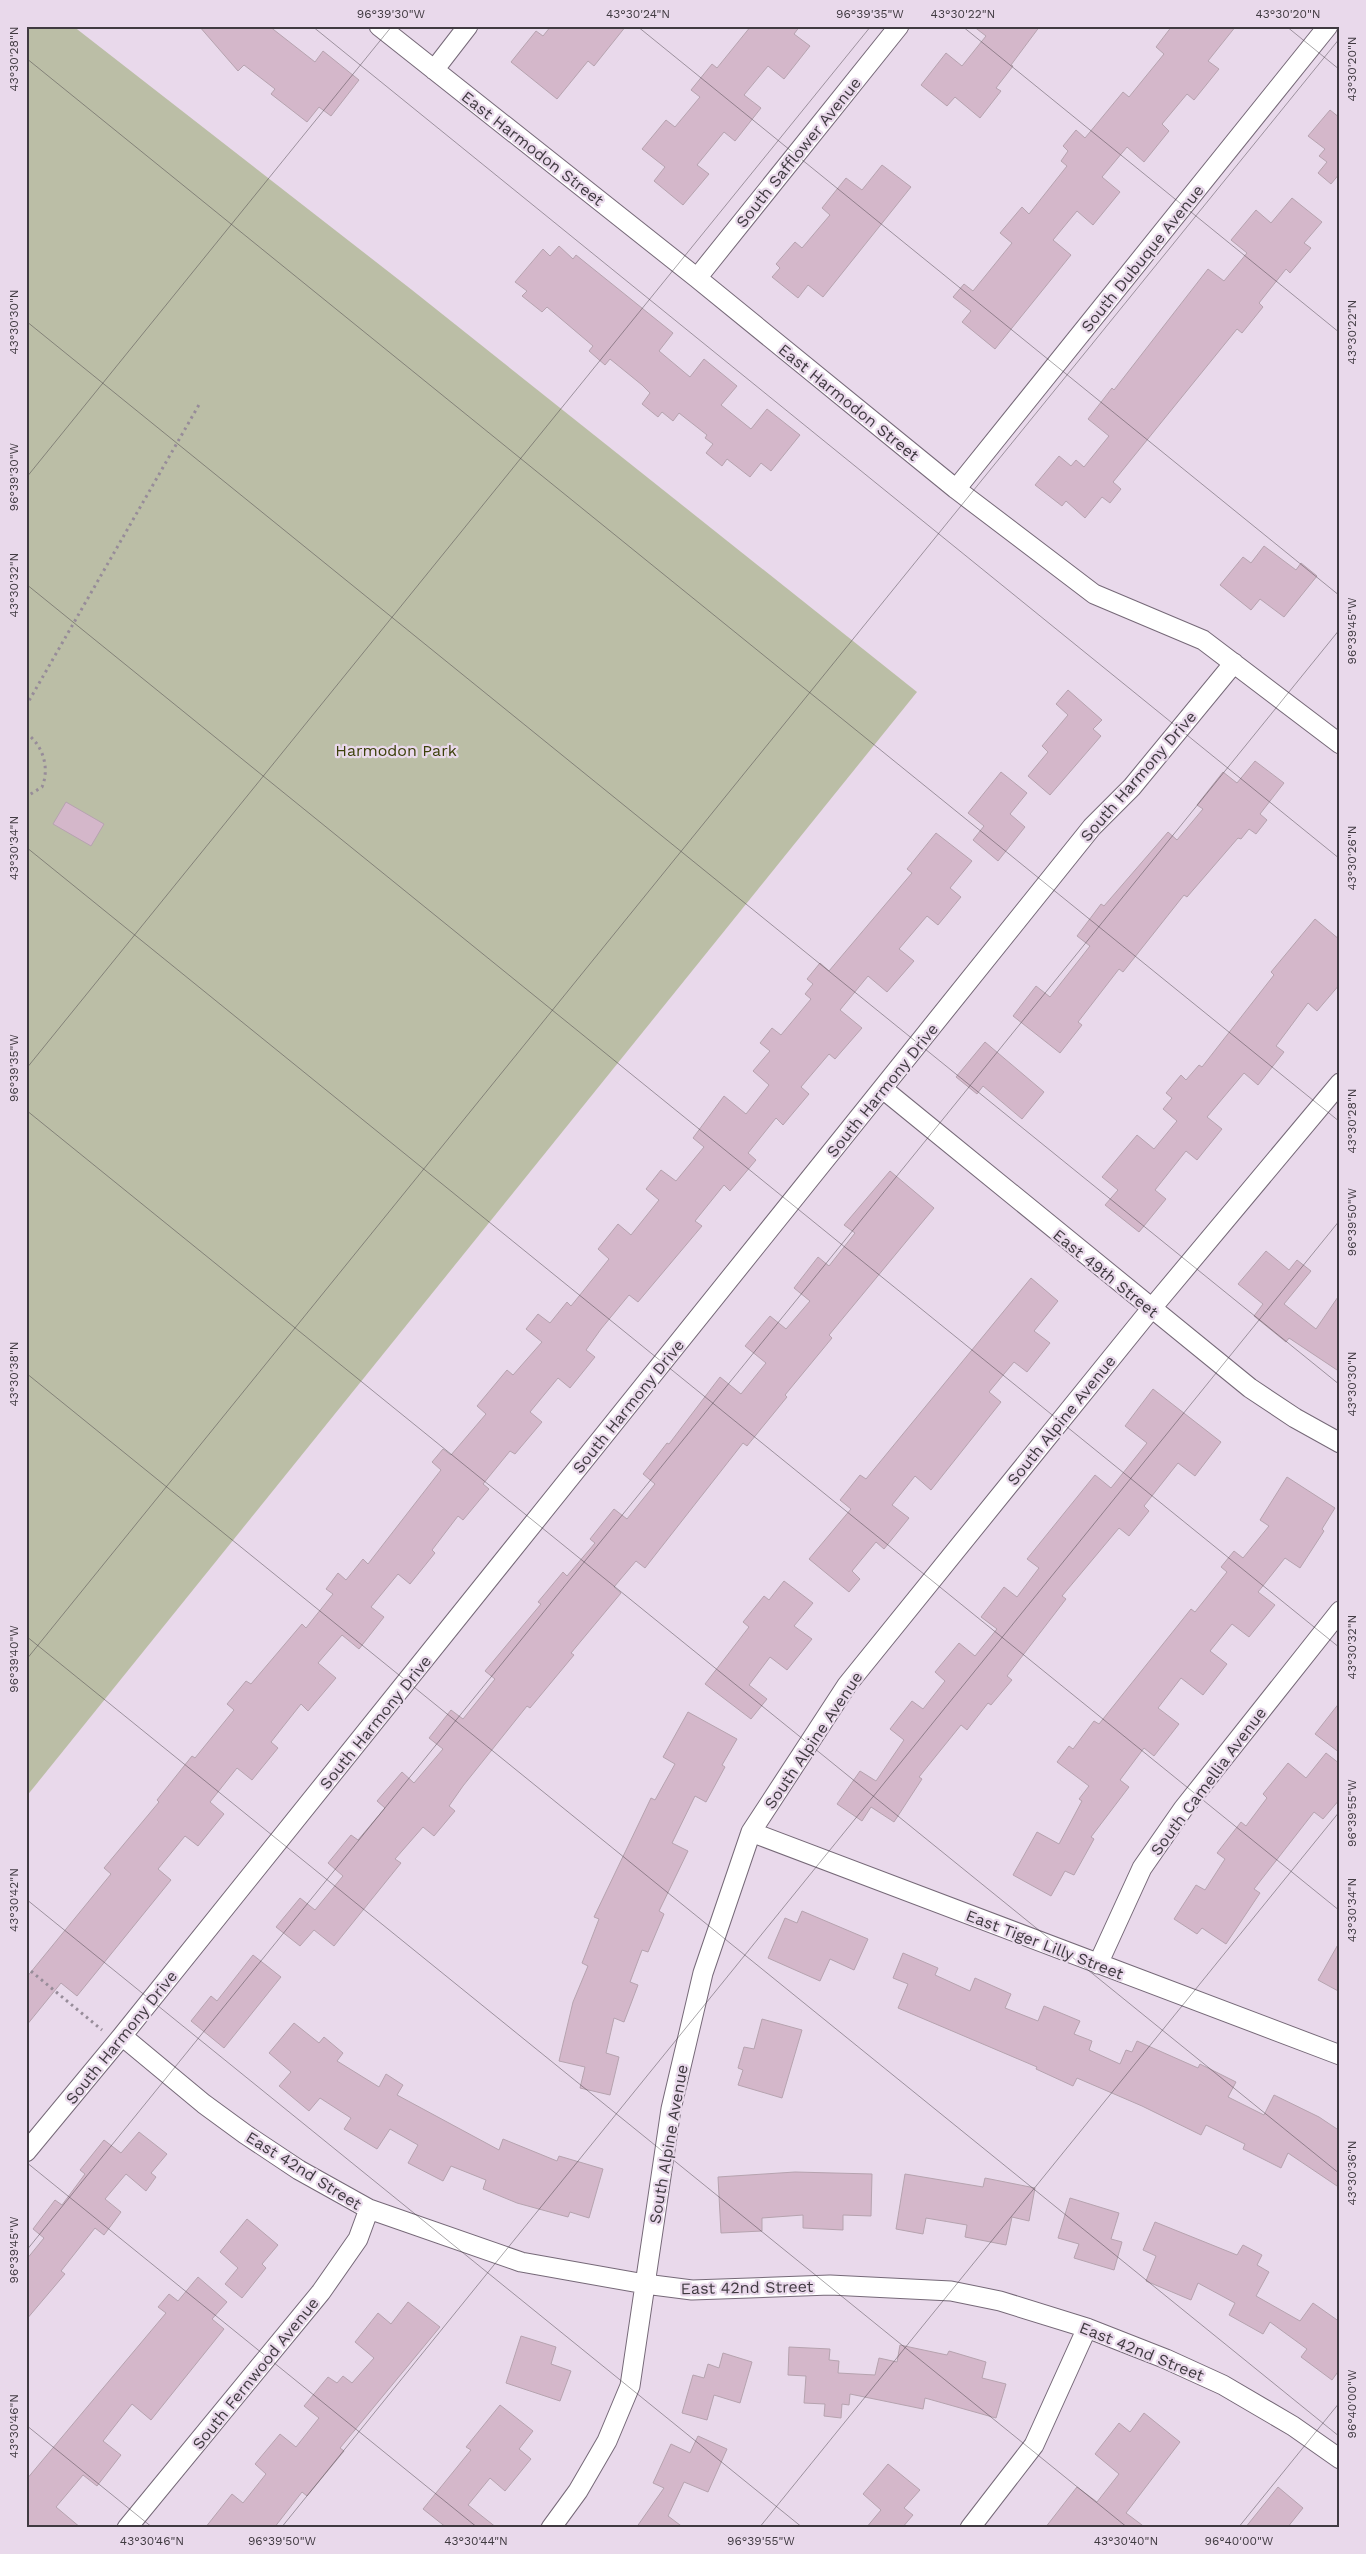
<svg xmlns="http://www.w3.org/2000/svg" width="1366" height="2554" viewBox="0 0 1366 2554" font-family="'Work Sans',sans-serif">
<rect width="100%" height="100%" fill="#e9d9eb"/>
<path fill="#bbbea6" d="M 26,26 L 73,26 L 412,290 L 917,692 L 26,1797 Z"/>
<path fill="#d4b7ca" stroke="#b6a3af" d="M 199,26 L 269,26 L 315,62 L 323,51 L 359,80 L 331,116 L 319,107 L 307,122 L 271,94 L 275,89 L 244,65 L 238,71 Z
M 551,26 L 626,26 L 594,66 L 588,61 L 557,99 L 511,62 L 536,31 L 543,36 Z
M 751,26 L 800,26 L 794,34 L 810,46 L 784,79 L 768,66 L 744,95 L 761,108 L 735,141 L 724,132 L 697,165 L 709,174 L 683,205 L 654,181 L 665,167 L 642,149 L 666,120 L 675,127 L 700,97 L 691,90 L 712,64 L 717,68 Z
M 973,26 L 1040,26 L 1011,65 L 1013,66 L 996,88 L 1001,91 L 980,118 L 955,97 L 947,106 L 921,85 L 946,53 L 962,66 L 986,36 Z
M 1172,26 L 1236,26 L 1208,61 L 1219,69 L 1194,100 L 1187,94 L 1162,124 L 1169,131 L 1144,162 L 1127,147 L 1102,177 L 1120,192 L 1093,225 L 1077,211 L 1053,240 L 1071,255 L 995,349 L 962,322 L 971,311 L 953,297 L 964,284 L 973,291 L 1012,243 L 1000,233 L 1022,207 L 1029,214 L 1067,166 L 1061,161 L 1068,151 L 1063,146 L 1076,130 L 1085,138 L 1123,92 L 1129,97 L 1164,54 L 1156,47 Z
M 1330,110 L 1340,118 L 1340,173 L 1331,184 L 1318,173 L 1327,162 L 1319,156 L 1325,149 L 1308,136 Z
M 882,165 L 911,187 L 823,297 L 808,285 L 798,298 L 772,277 L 780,268 L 776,264 L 795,242 L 802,248 L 830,215 L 822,208 L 846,178 L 862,190 Z
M 1292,198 L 1322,222 L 1304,243 L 1311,248 L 1290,273 L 1286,269 L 1259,303 L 1263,307 L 1242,333 L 1237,329 L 1113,482 L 1121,489 L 1110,503 L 1102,497 L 1085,518 L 1066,501 L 1062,506 L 1035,485 L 1059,456 L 1071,466 L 1076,460 L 1084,467 L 1109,436 L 1088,419 L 1112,388 L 1114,390 L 1208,269 L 1224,281 L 1247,253 L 1231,240 L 1256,210 L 1271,223 Z
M 559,246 L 573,259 L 576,255 L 673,333 L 659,351 L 690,377 L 704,359 L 737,386 L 721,405 L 751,429 L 767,409 L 800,435 L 771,471 L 761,463 L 750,477 L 727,459 L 722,466 L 706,453 L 713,444 L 705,438 L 707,435 L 679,413 L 673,421 L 662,412 L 658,417 L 642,404 L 650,393 L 642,385 L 610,359 L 605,365 L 589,351 L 593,346 L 547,307 L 542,312 L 522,296 L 527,291 L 515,282 L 543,249 L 550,256 Z
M 1264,546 L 1296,570 L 1301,563 L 1317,576 L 1284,617 L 1260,599 L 1251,610 L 1220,585 L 1243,557 L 1251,563 Z
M 1068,690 L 1102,720 L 1093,729 L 1101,736 L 1050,795 L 1028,776 L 1048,752 L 1042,746 L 1068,715 L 1056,704 Z
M 1255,761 L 1284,783 L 1260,814 L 1267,820 L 1256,834 L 1249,829 L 1241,839 L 1238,838 L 1187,897 L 1184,895 L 1123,972 L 1119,969 L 1078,1022 L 1082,1025 L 1060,1053 L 1013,1016 L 1036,986 L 1050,997 L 1090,946 L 1077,936 L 1101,904 L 1104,906 L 1168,832 L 1177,840 L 1203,809 L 1197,805 L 1223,772 L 1237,783 Z
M 1001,772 L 1027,793 L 1010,814 L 1025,827 L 998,861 L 973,840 L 984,826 L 968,813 Z
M 66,802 L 104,824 L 91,846 L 53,824 Z
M 936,833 L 972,861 L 950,888 L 961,897 L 938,925 L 927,916 L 899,949 L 914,961 L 887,992 L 868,976 L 840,1010 L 862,1028 L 835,1059 L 829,1054 L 801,1087 L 809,1094 L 783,1125 L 776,1118 L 748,1153 L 756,1160 L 730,1191 L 724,1185 L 695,1221 L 702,1226 L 638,1302 L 629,1295 L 601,1329 L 586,1350 L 595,1357 L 570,1388 L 558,1378 L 530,1412 L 542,1422 L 515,1454 L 510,1451 L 483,1484 L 489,1489 L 463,1520 L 458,1516 L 432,1550 L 435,1553 L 410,1584 L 398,1574 L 371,1607 L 384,1617 L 359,1649 L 342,1635 L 318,1663 L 336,1678 L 308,1711 L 301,1704 L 271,1742 L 278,1748 L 252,1780 L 237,1768 L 210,1802 L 224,1814 L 198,1846 L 185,1836 L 158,1869 L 171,1880 L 77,1996 L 61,1983 L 26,2026 L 26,1978 L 111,1874 L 104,1868 L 159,1802 L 157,1800 L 192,1756 L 195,1758 L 234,1710 L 227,1704 L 246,1681 L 251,1684 L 302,1624 L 306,1628 L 333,1594 L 326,1589 L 338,1573 L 346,1580 L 363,1559 L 368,1564 L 441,1470 L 432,1462 L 443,1449 L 451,1455 L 486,1414 L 477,1406 L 507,1370 L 513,1375 L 542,1342 L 526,1329 L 538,1314 L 550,1323 L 567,1302 L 571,1306 L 609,1259 L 598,1249 L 618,1224 L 631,1235 L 659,1200 L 646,1189 L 661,1170 L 676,1181 L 704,1147 L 693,1138 L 724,1096 L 746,1114 L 769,1085 L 753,1071 L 770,1051 L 760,1043 L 772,1028 L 781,1035 L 811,999 L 805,994 L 813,984 L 807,979 L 820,963 L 829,971 L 912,873 L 907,869 Z
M 1315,919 L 1340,940 L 1340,984 L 1317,1011 L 1308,1003 L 1276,1046 L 1284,1052 L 1258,1085 L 1244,1073 L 1207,1117 L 1222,1129 L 1197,1160 L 1186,1151 L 1155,1190 L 1166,1199 L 1139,1232 L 1105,1205 L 1118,1190 L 1102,1177 L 1137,1135 L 1154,1149 L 1177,1121 L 1163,1109 L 1172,1098 L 1166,1093 L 1181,1075 L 1186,1080 L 1199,1065 L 1202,1067 L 1274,975 L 1271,972 Z
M 985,1042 L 1044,1092 L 1022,1119 L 983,1086 L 977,1094 L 956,1077 Z
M 890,1171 L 934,1208 L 829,1335 L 832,1338 L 785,1395 L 787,1397 L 747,1446 L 743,1443 L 645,1568 L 636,1561 L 614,1587 L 621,1593 L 571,1653 L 574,1655 L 530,1708 L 527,1706 L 463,1786 L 449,1806 L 455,1811 L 434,1836 L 423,1827 L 395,1859 L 401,1863 L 334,1946 L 314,1930 L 300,1946 L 276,1927 L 300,1898 L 315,1910 L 343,1876 L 328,1863 L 351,1835 L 358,1840 L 385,1808 L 377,1801 L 402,1772 L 414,1783 L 443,1749 L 429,1738 L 451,1710 L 463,1719 L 495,1679 L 485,1671 L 541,1604 L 538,1602 L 563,1572 L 567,1576 L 595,1543 L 590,1539 L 614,1509 L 627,1519 L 655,1484 L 643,1474 L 667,1443 L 669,1444 L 720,1377 L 741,1394 L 766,1363 L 745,1346 L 770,1316 L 786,1329 L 810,1301 L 794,1288 L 818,1257 L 829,1266 L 855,1233 L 844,1225 Z
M 1266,1251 L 1289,1270 L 1297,1260 L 1311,1271 L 1284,1304 L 1316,1329 L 1340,1294 L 1340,1372 L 1289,1338 L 1286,1342 L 1254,1316 L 1263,1304 L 1238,1284 Z
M 1031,1278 L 1058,1301 L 1034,1331 L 1050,1343 L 1027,1372 L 1014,1362 L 989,1392 L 1001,1402 L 931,1490 L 915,1476 L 892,1505 L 909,1518 L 884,1549 L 876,1542 L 852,1571 L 860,1579 L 849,1592 L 809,1559 L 851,1509 L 840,1500 L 860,1475 L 866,1479 Z
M 1153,1389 L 1221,1442 L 1195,1476 L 1178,1463 L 1144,1506 L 1149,1511 L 1129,1536 L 1119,1528 L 1062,1596 L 1066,1599 L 1007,1676 L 1012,1680 L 991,1705 L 988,1703 L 967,1730 L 961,1725 L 919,1777 L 922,1779 L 894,1822 L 871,1807 L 862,1821 L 837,1804 L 860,1771 L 876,1781 L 904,1740 L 890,1729 L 912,1701 L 923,1709 L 945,1681 L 935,1672 L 959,1643 L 975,1656 L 997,1629 L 981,1617 L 1004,1587 L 1017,1597 L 1039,1568 L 1027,1559 L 1095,1475 L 1111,1488 L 1147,1443 L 1125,1426 Z
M 1287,1477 L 1335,1508 L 1322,1529 L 1324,1531 L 1300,1568 L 1285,1558 L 1258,1592 L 1275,1605 L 1249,1637 L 1232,1624 L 1210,1651 L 1227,1664 L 1203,1695 L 1181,1678 L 1158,1708 L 1179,1724 L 1154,1756 L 1144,1748 L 1120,1780 L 1129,1787 L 1091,1837 L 1094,1839 L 1074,1875 L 1065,1871 L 1051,1896 L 1013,1875 L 1037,1832 L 1059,1844 L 1082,1801 L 1079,1799 L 1089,1786 L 1057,1762 L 1069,1746 L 1073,1749 L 1094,1721 L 1099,1724 L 1191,1609 L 1195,1612 L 1227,1572 L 1221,1567 L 1234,1551 L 1243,1558 L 1269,1526 L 1260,1520 Z
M 784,1581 L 813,1603 L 794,1626 L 812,1639 L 787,1670 L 770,1657 L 749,1685 L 767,1699 L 751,1719 L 705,1684 L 749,1627 L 743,1622 L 764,1596 L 769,1600 Z
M 1340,1702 L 1340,1753 L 1315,1734 Z
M 688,1712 L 737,1739 L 722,1765 L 725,1767 L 706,1802 L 695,1796 L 672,1843 L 688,1851 L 659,1911 L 664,1914 L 648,1952 L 642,1950 L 630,1982 L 638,1985 L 624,2022 L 614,2018 L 606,2053 L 619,2057 L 610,2095 L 580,2088 L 585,2067 L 559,2061 L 573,2002 L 588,1966 L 582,1963 L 599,1919 L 594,1917 L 651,1798 L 655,1800 L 675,1764 L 663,1757 Z
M 1326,1753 L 1340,1764 L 1340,1799 L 1323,1819 L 1314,1812 L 1254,1889 L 1260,1893 L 1226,1944 L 1202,1928 L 1197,1934 L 1174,1919 L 1196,1885 L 1205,1890 L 1225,1859 L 1217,1853 L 1241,1822 L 1246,1826 L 1267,1798 L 1263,1794 L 1288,1763 L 1306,1778 Z
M 802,1911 L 868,1939 L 854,1970 L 830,1959 L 820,1981 L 768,1958 L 785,1918 L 797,1923 Z
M 1340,1941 L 1340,1992 L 1318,1980 Z
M 903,1953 L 938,1968 L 935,1975 L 970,1991 L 975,1978 L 1011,1994 L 1005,2008 L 1038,2021 L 1044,2006 L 1080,2021 L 1074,2034 L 1092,2041 L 1089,2050 L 1120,2064 L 1126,2050 L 1132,2052 L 1137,2041 L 1198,2068 L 1200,2064 L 1236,2082 L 1228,2097 L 1264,2115 L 1274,2095 L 1319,2117 L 1340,2131 L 1340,2188 L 1288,2153 L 1281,2168 L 1243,2149 L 1245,2144 L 1206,2125 L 1201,2135 L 1142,2106 L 1077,2078 L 1073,2086 L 1036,2069 L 1037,2067 L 898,2008 L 908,1984 L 893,1978 Z
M 253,1955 L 281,1977 L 224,2048 L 191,2021 L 211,1996 L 217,2001 Z
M 762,2019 L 802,2030 L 782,2098 L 738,2085 L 743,2070 L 738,2068 L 744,2047 L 754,2049 Z
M 294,2023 L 319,2043 L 324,2037 L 343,2053 L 337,2061 L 379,2087 L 386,2074 L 403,2085 L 397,2095 L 499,2150 L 503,2139 L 557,2161 L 559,2156 L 603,2169 L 589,2218 L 570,2212 L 568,2217 L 517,2203 L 483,2189 L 486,2180 L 451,2166 L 443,2181 L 408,2163 L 418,2145 L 390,2129 L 377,2149 L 344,2129 L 351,2118 L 320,2098 L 309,2111 L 279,2086 L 291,2072 L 269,2053 Z
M 139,2132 L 167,2154 L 151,2173 L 156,2177 L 146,2191 L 126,2174 L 105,2199 L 121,2212 L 104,2235 L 95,2228 L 61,2271 L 65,2274 L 26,2320 L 26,2260 L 44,2238 L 33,2229 L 55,2200 L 62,2205 L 85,2174 L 80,2170 L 104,2140 L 121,2153 Z
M 795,2172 L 872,2174 L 871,2216 L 843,2215 L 843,2230 L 803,2228 L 803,2215 L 762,2218 L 762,2231 L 721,2233 L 718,2177 Z
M 905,2174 L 983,2187 L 985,2178 L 1035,2188 L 1029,2221 L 1012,2217 L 1006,2245 L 965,2237 L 967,2225 L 926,2218 L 923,2234 L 896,2229 Z
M 1070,2198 L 1119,2213 L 1111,2239 L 1122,2242 L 1114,2270 L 1074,2258 L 1079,2244 L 1058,2238 Z
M 247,2219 L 278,2245 L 262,2264 L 266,2268 L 242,2298 L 225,2284 L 238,2268 L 220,2252 Z
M 1155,2222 L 1237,2255 L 1243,2245 L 1262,2255 L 1257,2265 L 1269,2272 L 1256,2296 L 1300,2321 L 1313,2303 L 1340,2322 L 1340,2369 L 1332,2380 L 1301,2357 L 1307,2349 L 1270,2322 L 1263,2334 L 1229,2315 L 1235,2303 L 1198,2283 L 1191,2300 L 1146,2281 L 1156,2256 L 1143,2250 Z
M 198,2277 L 227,2302 L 212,2319 L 224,2329 L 151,2420 L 132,2404 L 103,2441 L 121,2455 L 97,2486 L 83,2475 L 56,2507 L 81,2528 L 26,2528 L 26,2480 L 166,2313 L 158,2307 L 169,2294 L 178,2301 Z
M 408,2302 L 440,2327 L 340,2448 L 344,2451 L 307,2496 L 302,2492 L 274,2528 L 205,2528 L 232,2494 L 243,2503 L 266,2474 L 255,2464 L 280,2434 L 296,2447 L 319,2418 L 304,2406 L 328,2377 L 337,2383 L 343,2376 L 352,2383 L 374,2358 L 355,2342 L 378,2313 L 391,2324 Z
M 521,2336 L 556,2347 L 551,2364 L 571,2371 L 560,2401 L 506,2383 Z
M 900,2345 L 947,2355 L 949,2351 L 986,2362 L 982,2378 L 1006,2384 L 996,2418 L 925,2398 L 923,2409 L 850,2394 L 849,2405 L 842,2404 L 841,2418 L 824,2416 L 825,2404 L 804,2403 L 806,2376 L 788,2375 L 789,2347 L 830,2349 L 829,2360 L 839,2361 L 838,2373 L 875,2375 L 879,2358 L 897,2362 Z
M 723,2353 L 752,2362 L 740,2403 L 714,2395 L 707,2420 L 682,2413 L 693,2375 L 704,2378 L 708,2364 L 719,2368 Z
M 500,2405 L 533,2431 L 519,2449 L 531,2459 L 505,2491 L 490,2478 L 468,2505 L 497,2528 L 447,2528 L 423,2509 L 471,2450 L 466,2447 Z
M 1144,2413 L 1180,2442 L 1126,2513 L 1146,2528 L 1045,2528 L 1077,2487 L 1097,2502 L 1119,2474 L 1095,2454 L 1119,2423 L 1130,2432 Z
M 698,2436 L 727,2449 L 708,2492 L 684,2482 L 668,2516 L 684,2528 L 636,2528 L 664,2488 L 653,2483 L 671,2444 L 690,2453 Z
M 888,2464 L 920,2490 L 904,2508 L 913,2515 L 902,2528 L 866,2528 L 881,2510 L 863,2494 Z
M 1278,2487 L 1303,2508 L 1287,2528 L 1245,2528 Z"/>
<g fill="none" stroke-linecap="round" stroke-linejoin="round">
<g stroke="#766978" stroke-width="21">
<path id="street" d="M 379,26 L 697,278 L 956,489 L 1094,594 L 1203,640 L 1340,744
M 434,70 L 468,26
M 697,278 L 899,26
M 956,489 L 1328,26
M 883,1089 L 1250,1388 L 1295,1418 L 1340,1443
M 751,1832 L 1340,2055
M 1098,1964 L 1142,1868 L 1183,1809 L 1340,1611
M 122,2036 L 204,2104 L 245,2134 L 299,2170 L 369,2209 L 521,2262 L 645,2284 L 692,2290 L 830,2285 L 951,2291 L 1000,2301 L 1087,2328 L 1166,2359 L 1223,2385 L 1293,2426 L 1340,2459
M 26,2152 L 122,2036 L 1092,827 L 1132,787 L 1234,663
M 127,2528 L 321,2292 L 358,2239 L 369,2209
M 551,2528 L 578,2491 L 607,2441 L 630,2386 L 671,2109 L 703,1973 L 751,1832 L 847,1685 L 1151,1309 L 1340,1083
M 970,2528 L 1034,2445 L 1087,2328"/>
</g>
<path stroke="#978c99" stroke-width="3" stroke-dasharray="2.5 4" stroke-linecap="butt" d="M 26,706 L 200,403
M 26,733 C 43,745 50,768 42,787 L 26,797
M 26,1967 L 102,2030"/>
<use href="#street" stroke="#fff" stroke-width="19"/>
</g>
<path fill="none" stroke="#403a41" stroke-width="1" stroke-opacity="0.45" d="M 312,26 L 1340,859M 637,26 L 1340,596M 962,26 L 1340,333M 1286,26 L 1340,70M 26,58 L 1340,1122M 26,321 L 1340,1385M 26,478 L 392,26M 26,584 L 1340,1648M 26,847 L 1340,1911M 26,1069 L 871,26M 26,1110 L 1340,2174M 26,1373 L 1340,2437M 26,1636 L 1128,2528M 26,1660 L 1340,38M 26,1899 L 803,2528M 26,2162 L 478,2528M 26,2251 L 1340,629M 26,2425 L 153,2528M 281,2528 L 1340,1220M 759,2528 L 1340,1811M 1238,2528 L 1340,2402"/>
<g text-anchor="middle" stroke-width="4.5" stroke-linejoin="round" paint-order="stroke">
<g font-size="16" fill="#403a41" stroke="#e9d9eb">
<text transform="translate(533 148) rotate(38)" y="6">East Harmodon Street</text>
<text transform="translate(798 152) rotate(-51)" y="6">South Safflower Avenue</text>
<text transform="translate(1142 258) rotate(-51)" y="6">South Dubuque Avenue</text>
<text transform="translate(849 402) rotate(39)" y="6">East Harmodon Street</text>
<text transform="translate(1138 776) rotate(-49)" y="6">South Harmony Drive</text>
<text transform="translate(882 1090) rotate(-51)" y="6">South Harmony Drive</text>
<text transform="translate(1106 1273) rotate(39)" y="6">East 49th Street</text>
<text transform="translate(628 1406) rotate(-51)" y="6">South Harmony Drive</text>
<text transform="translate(1061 1420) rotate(-51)" y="6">South Alpine Avenue</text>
<text transform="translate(375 1722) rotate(-51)" y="6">South Harmony Drive</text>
<text transform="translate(813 1740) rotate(-56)" y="6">South Alpine Avenue</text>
<text transform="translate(1208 1781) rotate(-53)" y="6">South Camellia Avenue</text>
<text transform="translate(1045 1944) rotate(21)" y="6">East Tiger Lilly Street</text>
<text transform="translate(121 2037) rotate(-51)" y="6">South Harmony Drive</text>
<text transform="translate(668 2144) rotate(-80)" y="6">South Alpine Avenue</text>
<text transform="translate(304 2170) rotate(32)" y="6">East 42nd Street</text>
<text transform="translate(747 2287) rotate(-1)" y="6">East 42nd Street</text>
<text transform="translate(1142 2351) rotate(22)" y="6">East 42nd Street</text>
<text transform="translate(255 2373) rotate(-51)" y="6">South Fernwood Avenue</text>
</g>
<g font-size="16" fill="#3c400a" stroke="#e9d9eb">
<text x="396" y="756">Harmodon Park</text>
</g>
</g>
<rect width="1366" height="2554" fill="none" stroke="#e9d9eb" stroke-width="55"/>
<rect x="28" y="28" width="1310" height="2498" fill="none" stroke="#403a41" stroke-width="2"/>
<g font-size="12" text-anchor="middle" fill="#403a41">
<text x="391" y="18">96°39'30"W</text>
<text x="638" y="18">43°30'24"N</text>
<text x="870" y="18">96°39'35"W</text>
<text x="963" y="18">43°30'22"N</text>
<text x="1288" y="18">43°30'20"N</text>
<text transform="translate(14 59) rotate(-90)" y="4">43°30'28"N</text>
<text transform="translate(1352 69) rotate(-90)" y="4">43°30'20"N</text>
<text transform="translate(14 322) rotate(-90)" y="4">43°30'30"N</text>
<text transform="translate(1352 332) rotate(-90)" y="4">43°30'22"N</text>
<text transform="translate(14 477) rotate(-90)" y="4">96°39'30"W</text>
<text transform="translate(14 585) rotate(-90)" y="4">43°30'32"N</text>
<text transform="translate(1352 631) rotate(-90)" y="4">96°39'45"W</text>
<text transform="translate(14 848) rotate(-90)" y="4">43°30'34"N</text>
<text transform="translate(1352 858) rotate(-90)" y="4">43°30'26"N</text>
<text transform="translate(14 1068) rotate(-90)" y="4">96°39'35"W</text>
<text transform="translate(1352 1121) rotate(-90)" y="4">43°30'28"N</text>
<text transform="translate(1352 1222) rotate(-90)" y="4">96°39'50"W</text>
<text transform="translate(14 1374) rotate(-90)" y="4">43°30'38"N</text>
<text transform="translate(1352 1384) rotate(-90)" y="4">43°30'30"N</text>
<text transform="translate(1352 1647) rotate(-90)" y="4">43°30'32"N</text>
<text transform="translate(14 1659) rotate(-90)" y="4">96°39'40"W</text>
<text transform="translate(1352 1813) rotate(-90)" y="4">96°39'55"W</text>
<text transform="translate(14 1900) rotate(-90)" y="4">43°30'42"N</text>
<text transform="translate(1352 1910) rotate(-90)" y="4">43°30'34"N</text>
<text transform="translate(1352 2173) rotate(-90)" y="4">43°30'36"N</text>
<text transform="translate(14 2250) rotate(-90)" y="4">96°39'45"W</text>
<text transform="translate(1352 2404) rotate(-90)" y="4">96°40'00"W</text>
<text transform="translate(14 2426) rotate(-90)" y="4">43°30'46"N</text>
<text x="152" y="2545">43°30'46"N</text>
<text x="282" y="2545">96°39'50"W</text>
<text x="476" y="2545">43°30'44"N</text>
<text x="761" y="2545">96°39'55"W</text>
<text x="1126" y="2545">43°30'40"N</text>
<text x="1239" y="2545">96°40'00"W</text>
</g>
</svg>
